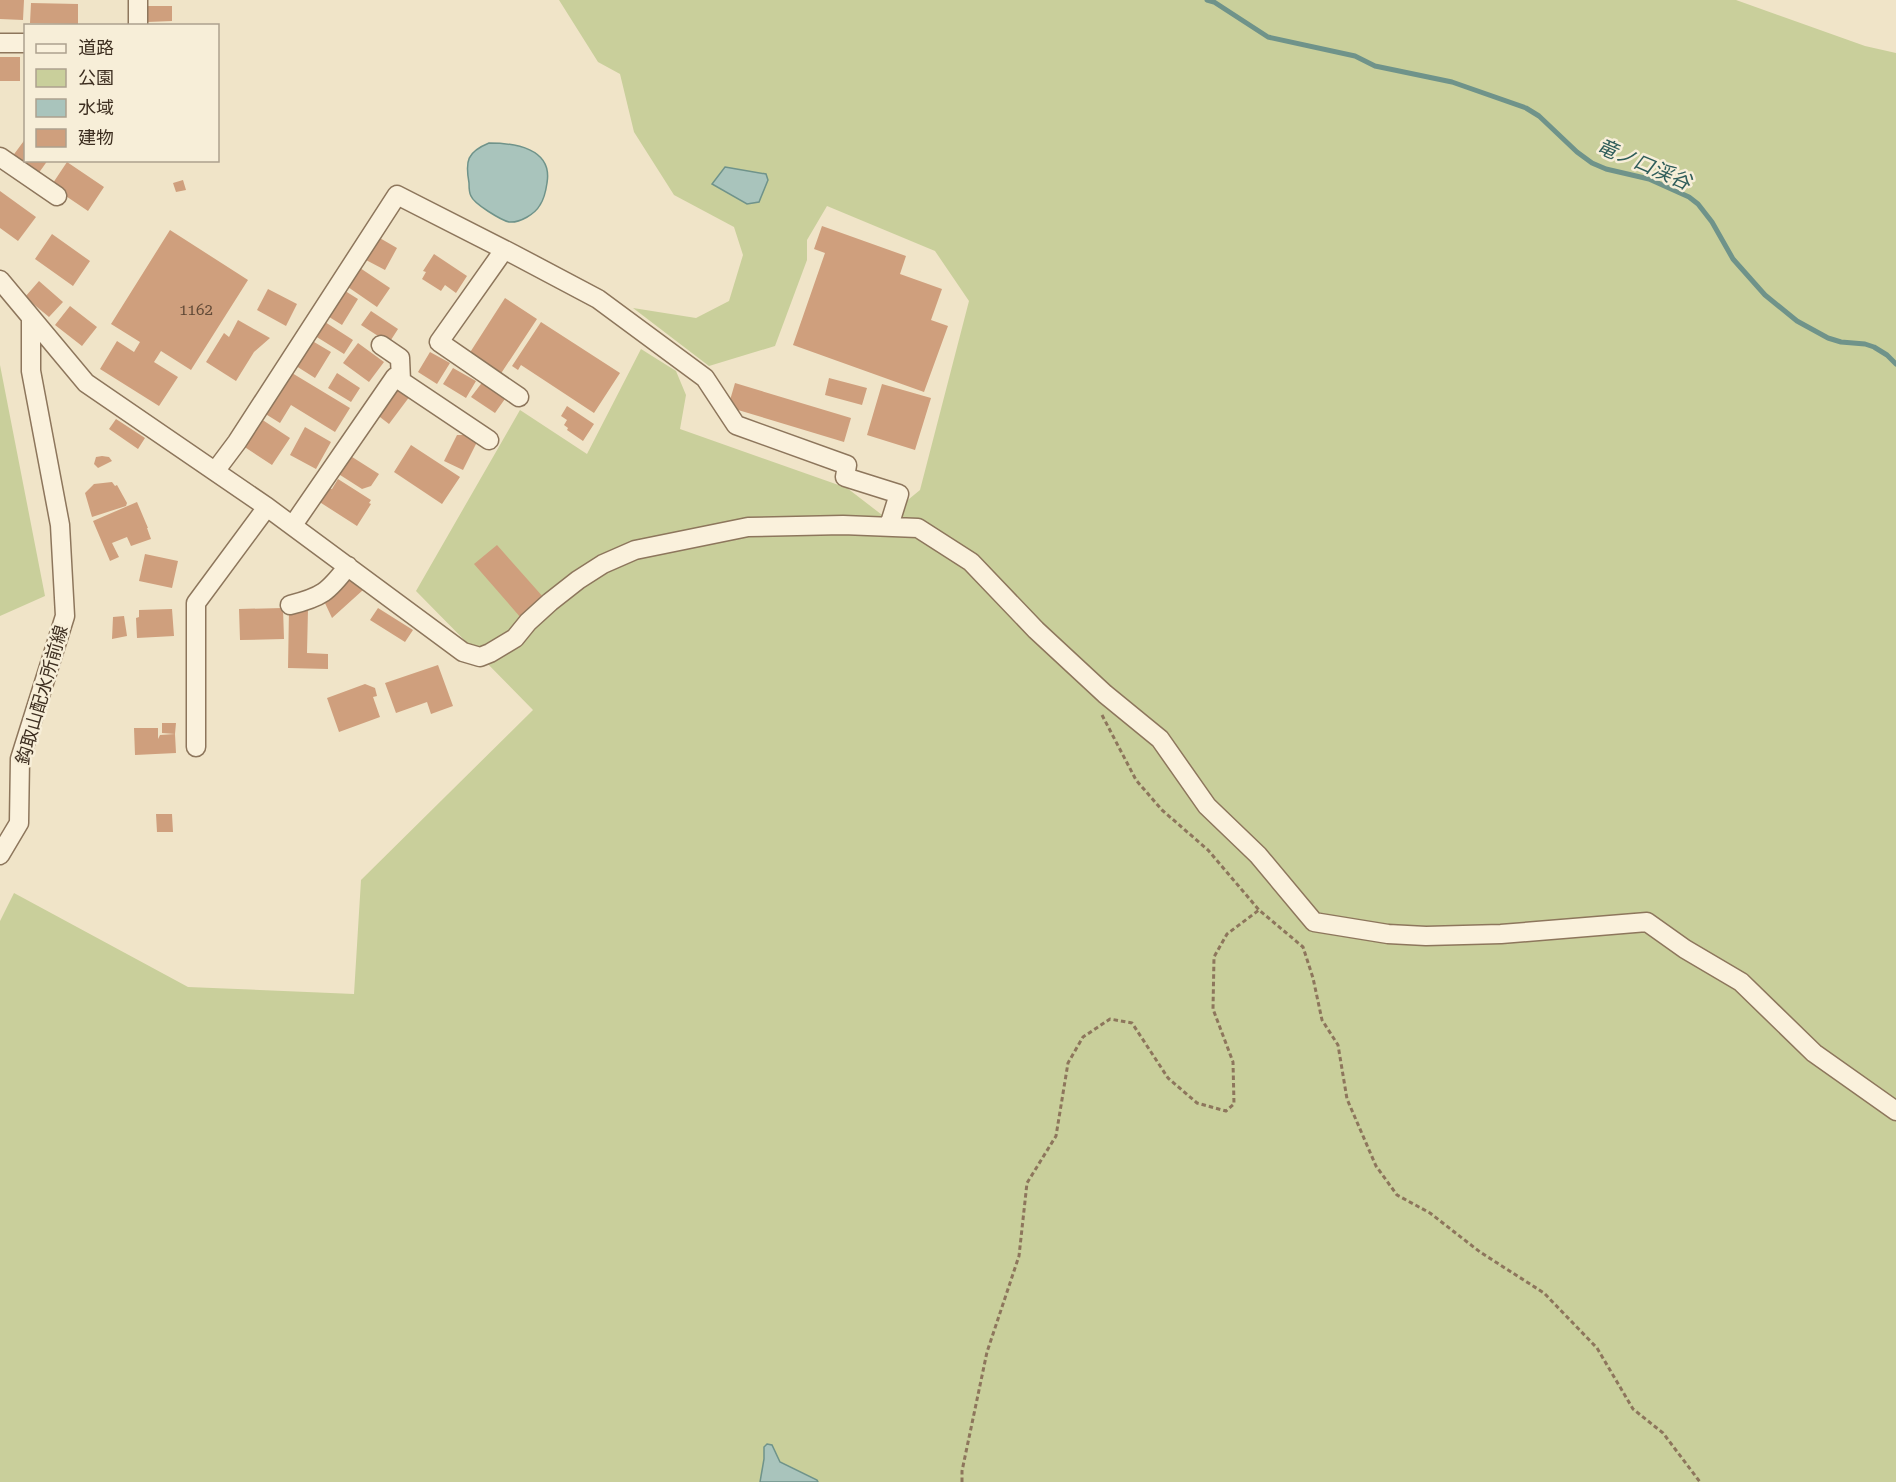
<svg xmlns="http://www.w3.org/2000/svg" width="1896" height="1482" viewBox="0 0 1896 1482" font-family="'Roboto Serif','Noto Sans JP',serif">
<rect width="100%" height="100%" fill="#f0e4c8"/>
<path fill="#c9cf9b" d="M 559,0 L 1736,0 L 1865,46 L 1896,53 L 1896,1482 L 0,1482 L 0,921 L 14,893 L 188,987 L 354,994 L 361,880 L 533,710 L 416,591 L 520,410 L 587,454 L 641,349 L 676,371 L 686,395 L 680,429 L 847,488 L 886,518 L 920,490 L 969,301 L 935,251 L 827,206 L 807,240 L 807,260 L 775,346 L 709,366 L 633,308 L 696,318 L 729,301 L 743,255 L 734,227 L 674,195 L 634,132 L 620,74 L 598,62 Z
M 0,365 L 45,596 L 0,616 Z"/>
<path fill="#a9c4bc" stroke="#6f938a" stroke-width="1.5" d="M 489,143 C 514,143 553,148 547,183 C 546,190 544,199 540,205 C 535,214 520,223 509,222 C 501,220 474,204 471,196 C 469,193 469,187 469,183 C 465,161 467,152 489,143 Z
M 725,167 L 766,174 L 768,180 L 759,202 L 747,204 L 712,184 Z
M 767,1444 L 772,1445 L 780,1462 L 817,1480 L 818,1482 L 760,1482 L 764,1459 L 764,1447 Z"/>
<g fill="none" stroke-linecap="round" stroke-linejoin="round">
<path stroke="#6f938a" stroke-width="5" d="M 1207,0 L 1214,2 L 1268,37 L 1355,56 L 1375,66 L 1452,82 L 1526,108 L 1539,116 L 1577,152 L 1592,163 L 1606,169 L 1649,179 L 1689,197 L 1698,204 L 1712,222 L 1733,259 L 1765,295 L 1797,321 L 1828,338 L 1841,342 L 1865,344 L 1874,347 L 1887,355 L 1896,364"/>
</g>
<path fill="#cf9f7d" d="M 0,0 L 24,0 L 23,20 L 0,19 Z
M 31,3 L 78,4 L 78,24 L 30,23 Z
M 147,6 L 172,6 L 172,21 L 147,22 Z
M 0,57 L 20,57 L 20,81 L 0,81 Z
M 26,138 L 26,160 L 48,160 L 38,174 L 12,157 Z
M 67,162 L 104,187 L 88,211 L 51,186 Z
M 183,180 L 186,190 L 176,192 L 173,183 Z
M 0,191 L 36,217 L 18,241 L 0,228 Z
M 822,226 L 906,256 L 900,274 L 942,289 L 931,320 L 948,326 L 924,392 L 793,345 L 825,253 L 814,249 Z
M 170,230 L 248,280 L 191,370 L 161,351 L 154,362 L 178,377 L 159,406 L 100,369 L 117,341 L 134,352 L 140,342 L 111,324 Z
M 52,234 L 90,261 L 73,286 L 35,259 Z
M 378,237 L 397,248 L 385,270 L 366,260 Z
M 434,254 L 467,276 L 456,293 L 445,285 L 441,291 L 422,279 L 426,272 L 423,271 Z
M 360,268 L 390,288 L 377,307 L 348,287 Z
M 39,281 L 63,302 L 49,317 L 25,297 Z
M 268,289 L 297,304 L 286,326 L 257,310 Z
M 342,289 L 358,299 L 342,325 L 326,315 Z
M 505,298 L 537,319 L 500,375 L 469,354 Z
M 70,306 L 97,327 L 82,346 L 55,325 Z
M 371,311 L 398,329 L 389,343 L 361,325 Z
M 238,320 L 270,338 L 254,352 L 236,381 L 206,362 L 224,333 L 229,337 Z
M 325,322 L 353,340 L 344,354 L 312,334 Z
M 541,322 L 620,373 L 594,413 L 521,365 L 518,370 L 512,366 Z
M 309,339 L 331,352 L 315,378 L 293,364 Z
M 358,343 L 384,362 L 369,382 L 343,363 Z
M 430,352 L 450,363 L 437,384 L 418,372 Z
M 453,368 L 476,381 L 466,398 L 443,384 Z
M 287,370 L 350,408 L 335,432 L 291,405 L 280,423 L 264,413 Z
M 337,373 L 360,388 L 351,402 L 328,388 Z
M 829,378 L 867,388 L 862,405 L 825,395 Z
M 484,380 L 507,396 L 495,413 L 471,397 Z
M 735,383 L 851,418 L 844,442 L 728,407 Z
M 882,384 L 931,398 L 915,450 L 867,435 Z
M 396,386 L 410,396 L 389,424 L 376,414 Z
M 567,406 L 594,424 L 583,441 L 567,430 L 568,428 L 564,425 L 567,420 L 561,416 Z
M 255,415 L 290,438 L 272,465 L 237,442 Z
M 116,419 L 145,438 L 138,449 L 109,429 Z
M 305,427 L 331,442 L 316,469 L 290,455 Z
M 457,435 L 471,435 L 477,442 L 463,470 L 444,461 Z
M 411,445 L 460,477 L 442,504 L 394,472 Z
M 349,455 L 379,474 L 371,486 L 362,489 L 337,473 Z
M 102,456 L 109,457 L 112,461 L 98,468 L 94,464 L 96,457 Z
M 338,479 L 371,500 L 369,503 L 371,504 L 357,526 L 318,501 L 326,488 L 332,489 Z
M 112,482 L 115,486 L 117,485 L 127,503 L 126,506 L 92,517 L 85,493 L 94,484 Z
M 137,502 L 148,528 L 147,528 L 151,539 L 131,546 L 127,537 L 112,543 L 119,557 L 110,561 L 93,521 Z
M 497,545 L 544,598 L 521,618 L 474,564 Z
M 145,554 L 178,561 L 172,588 L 139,581 Z
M 351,577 L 363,590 L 332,618 L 324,601 Z
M 283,608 L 284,639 L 240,640 L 239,609 Z
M 378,608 L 413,630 L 405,642 L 370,620 Z
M 172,609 L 174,636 L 137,638 L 136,618 L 139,617 L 139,610 Z
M 289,609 L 308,609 L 307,653 L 328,654 L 328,669 L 288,668 Z
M 124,616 L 127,636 L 112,639 L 113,617 Z
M 438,665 L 453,706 L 431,714 L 427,702 L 396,713 L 385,683 Z
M 365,684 L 375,688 L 377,696 L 373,697 L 380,717 L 339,732 L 327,698 Z
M 162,723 L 176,723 L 175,734 L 162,733 Z
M 134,728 L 158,728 L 158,739 L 160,735 L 175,734 L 176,753 L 135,755 Z
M 156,814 L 172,814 L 173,832 L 157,832 Z"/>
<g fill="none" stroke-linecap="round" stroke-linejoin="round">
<g stroke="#8d765c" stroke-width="21">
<path id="minor" d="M 138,26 L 138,0
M 0,43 L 26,43
M 0,157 L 57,196
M 504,250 L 439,342 L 519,397
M 0,280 L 86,383 L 267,507 L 463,652 L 480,657 L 490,653 L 515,638 L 528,622 L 550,602 L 578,580 L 603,564 L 635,550 L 748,527 L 843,525 L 918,528 L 971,562 L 1036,630 L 1105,694 L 1160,739 L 1207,806 L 1258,855 L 1314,922 L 1388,934 L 1426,936 L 1501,934 L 1647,922 L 1685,949 L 1741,982 L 1814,1053 L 1896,1111
M 381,345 L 400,358 L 401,381
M 216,470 L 237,442 L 397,195 L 513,254 L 598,299 L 705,378 L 736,425 L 847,465 L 845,477 L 899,494 L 889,526
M 293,525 L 395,377 L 489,440
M 290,605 C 322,597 328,592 348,566
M 196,747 L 196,603 L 267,507
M 0,855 L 19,823 L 20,759 L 65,616 L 60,525 L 31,371 L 31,317"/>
</g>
<path stroke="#8d765c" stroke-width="3" stroke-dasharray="4.5 3" stroke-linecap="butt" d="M 1102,715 L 1136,780 L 1162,810 L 1208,850 L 1259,910 L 1303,947 L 1313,978 L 1322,1020 L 1338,1045 L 1347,1099 L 1376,1166 L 1397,1195 L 1430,1213 L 1480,1252 L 1544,1293 L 1597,1348 L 1633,1409 L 1663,1433 L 1700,1482
M 962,1482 L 962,1471 L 987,1352 L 1019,1256 L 1027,1183 L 1056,1136 L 1068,1063 L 1083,1037 L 1110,1019 L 1132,1023 L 1168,1078 L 1197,1103 L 1226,1111 L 1234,1104 L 1233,1062 L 1213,1009 L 1214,957 L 1227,934 L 1259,910"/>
<use href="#minor" stroke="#faf1dc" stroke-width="18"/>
</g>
<g text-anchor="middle" stroke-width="5" stroke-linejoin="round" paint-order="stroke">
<g font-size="15" fill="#624a37">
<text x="196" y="315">1162</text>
</g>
<g font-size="18" fill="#3d2e20" stroke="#f7eed8">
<text transform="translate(42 695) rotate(-74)" y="6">鈎取山配水所前線</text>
</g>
<g font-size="20" font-style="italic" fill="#2f5d5a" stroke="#f7eed8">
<text transform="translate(1644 164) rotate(23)" y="7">竜ノ口渓谷</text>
</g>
</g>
<rect x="24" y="24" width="195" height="138" fill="#f7eed8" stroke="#ada18e" stroke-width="1.5"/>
<rect x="36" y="44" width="30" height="9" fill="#faf1dc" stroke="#ada18e" stroke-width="1.5"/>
<text x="78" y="54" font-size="18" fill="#3d2e20">道路</text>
<rect x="36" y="69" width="30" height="18" fill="#c9cf9b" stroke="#ada18e" stroke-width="1.5"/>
<text x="78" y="84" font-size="18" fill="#3d2e20">公園</text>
<rect x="36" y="99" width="30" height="18" fill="#a9c4bc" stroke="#ada18e" stroke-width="1.5"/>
<text x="78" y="114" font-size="18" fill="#3d2e20">水域</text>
<rect x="36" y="129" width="30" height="18" fill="#cf9f7d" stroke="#ada18e" stroke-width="1.5"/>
<text x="78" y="144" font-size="18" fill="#3d2e20">建物</text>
</svg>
